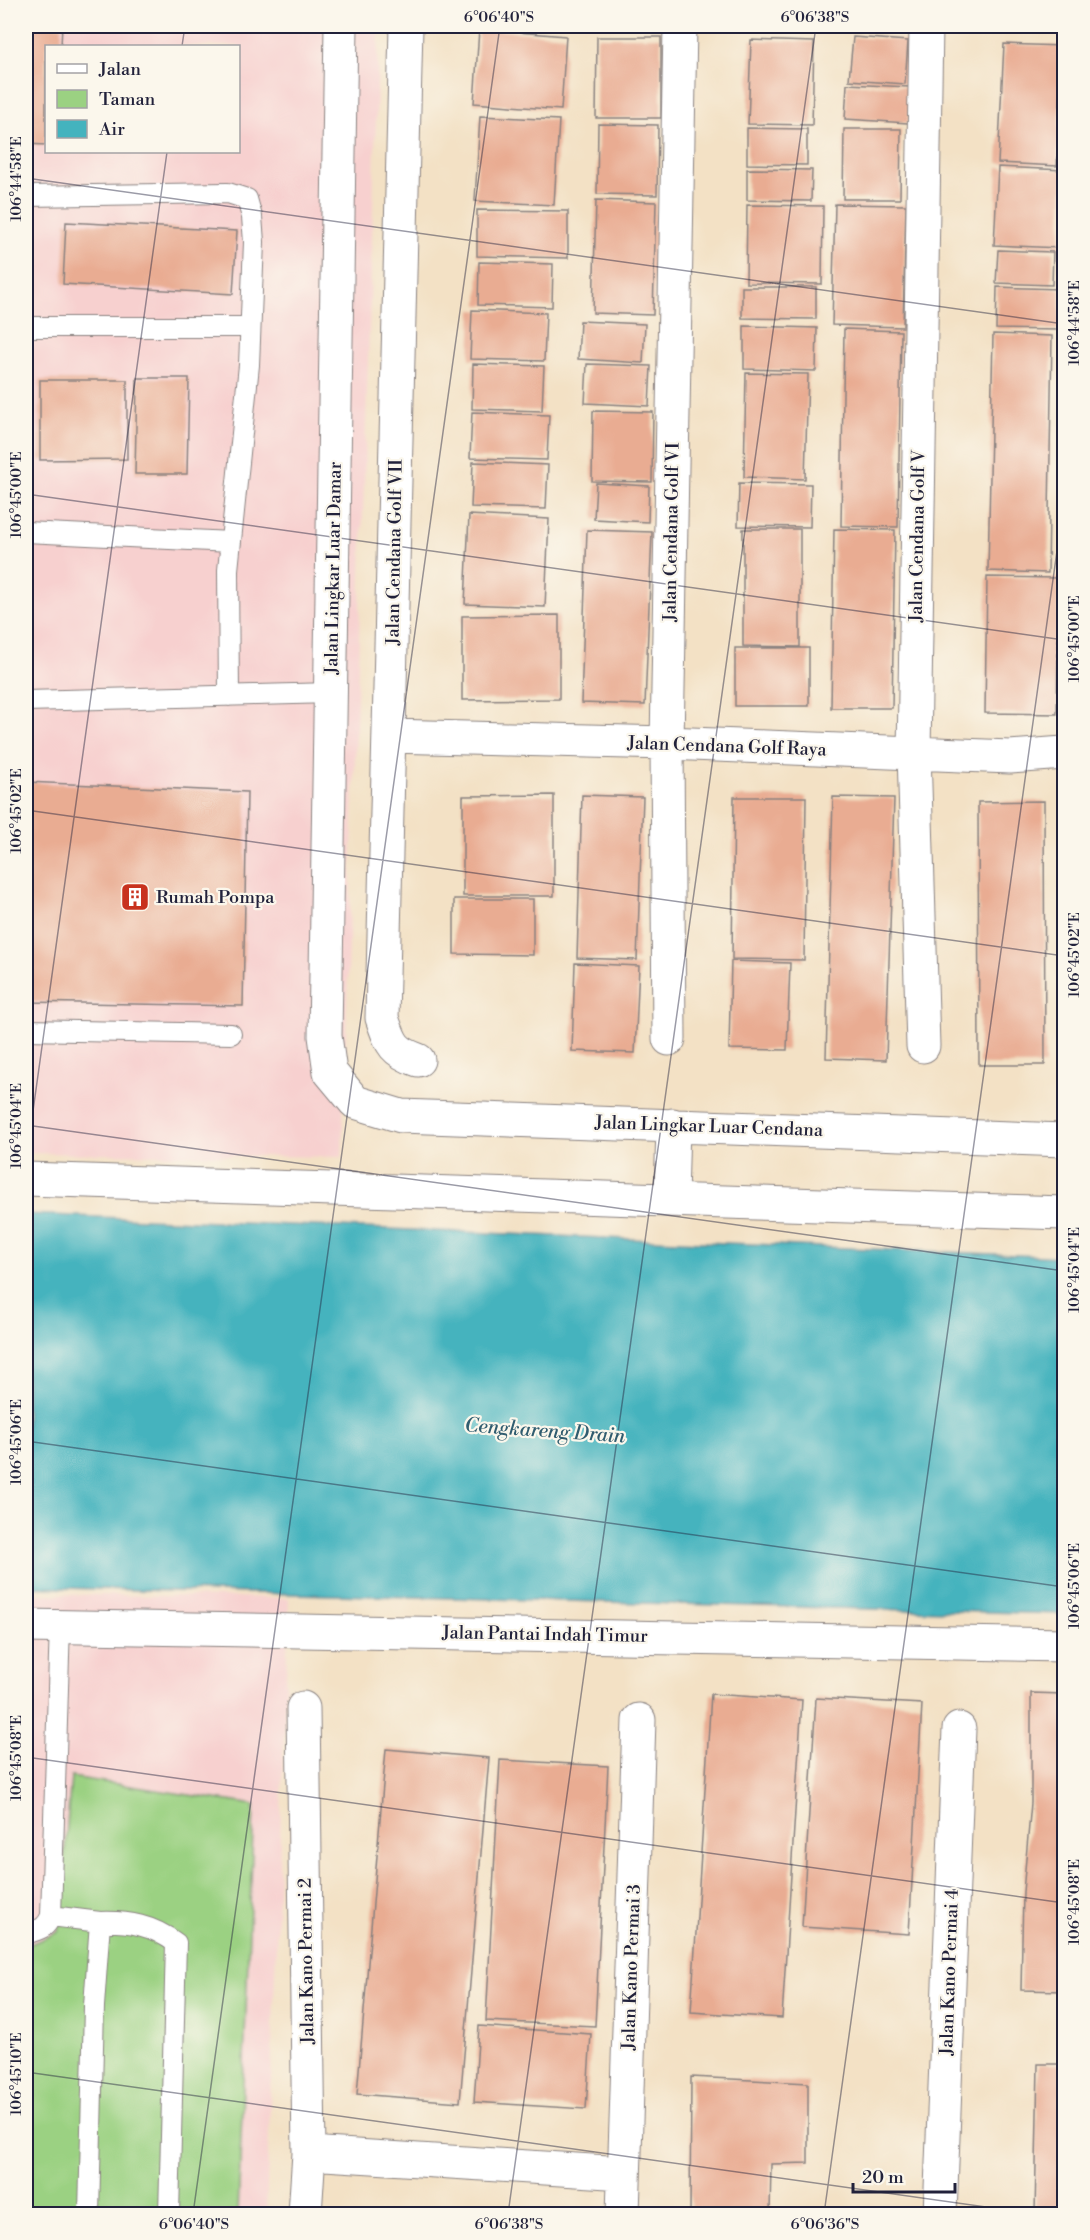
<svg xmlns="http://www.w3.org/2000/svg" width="1090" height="2240" viewBox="0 0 1090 2240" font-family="'Libre Bodoni',serif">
<rect width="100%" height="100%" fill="#fbf7ec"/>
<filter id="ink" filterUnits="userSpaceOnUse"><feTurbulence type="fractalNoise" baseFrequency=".0167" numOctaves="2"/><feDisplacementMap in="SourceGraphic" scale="12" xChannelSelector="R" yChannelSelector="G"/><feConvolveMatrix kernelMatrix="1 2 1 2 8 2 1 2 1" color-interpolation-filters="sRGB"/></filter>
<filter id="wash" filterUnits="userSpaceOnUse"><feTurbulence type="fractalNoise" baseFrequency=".008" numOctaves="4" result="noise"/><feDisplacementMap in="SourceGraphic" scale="24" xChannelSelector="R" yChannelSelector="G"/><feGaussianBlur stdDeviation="1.35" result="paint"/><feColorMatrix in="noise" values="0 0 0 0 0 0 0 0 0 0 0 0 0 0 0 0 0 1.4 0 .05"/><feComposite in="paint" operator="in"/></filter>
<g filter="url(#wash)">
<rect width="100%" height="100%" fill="#f3e1c5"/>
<path fill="#f7d0cf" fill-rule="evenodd" d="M 26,26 L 379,26 L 342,1157 L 26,1153 ZM 46,46 L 238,46 L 238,152 L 46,152 Z
M 26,1594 L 289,1598 L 266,2214 L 26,2214 Z"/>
<path fill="#9bd182" stroke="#5e7a5e" stroke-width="1.5" d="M 71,1777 L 254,1805 L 238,2214 L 26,2214 L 26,1946 L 58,1932 Z"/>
<path fill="#44b3be" stroke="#336a7c" stroke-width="1.5" d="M 26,1214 L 1064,1257 L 1064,1614 L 26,1587 Z"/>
<g id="blocks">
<path fill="#e9ac92" d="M 26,26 L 62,26 L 61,46 L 46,46 L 46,145 L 26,144 Z
M 479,29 L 566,36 L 561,110 L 474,103 Z
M 597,37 L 661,37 L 661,118 L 596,118 Z
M 853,37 L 908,41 L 905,84 L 849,80 Z
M 751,40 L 814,42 L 812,125 L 748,124 Z
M 1004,44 L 1063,46 L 1057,166 L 998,163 Z
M 847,84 L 910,87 L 908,123 L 845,119 Z
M 480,116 L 559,120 L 554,205 L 475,201 Z
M 598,124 L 658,125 L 657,195 L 597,194 Z
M 747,128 L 807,129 L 807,165 L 747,164 Z
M 844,129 L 901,129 L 900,199 L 843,199 Z
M 998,167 L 1064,170 L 1060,248 L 994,245 Z
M 747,169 L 812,170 L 811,201 L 747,200 Z
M 596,200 L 656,202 L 653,315 L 593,313 Z
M 835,204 L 906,205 L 903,327 L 832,325 Z
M 747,205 L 823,206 L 822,284 L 746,283 Z
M 477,210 L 568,211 L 568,258 L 477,256 Z
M 66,222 L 237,231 L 233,294 L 63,284 Z
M 998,250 L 1053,252 L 1052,285 L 996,283 Z
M 479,262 L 553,264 L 552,307 L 478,305 Z
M 742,287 L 816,287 L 816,319 L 742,318 Z
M 997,287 L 1060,289 L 1060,330 L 996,329 Z
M 472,310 L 546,313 L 544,361 L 470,359 Z
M 580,321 L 645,324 L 643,363 L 578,359 Z
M 744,326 L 817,328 L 816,371 L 744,369 Z
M 844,329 L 901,331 L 898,527 L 841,526 Z
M 993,334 L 1052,336 L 1048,573 L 988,571 Z
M 473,364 L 544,366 L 542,411 L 472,409 Z
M 587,364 L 651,366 L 649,406 L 585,403 Z
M 746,373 L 808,374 L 805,479 L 744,477 Z
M 137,378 L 189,378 L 187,474 L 135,474 Z
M 40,380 L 127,380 L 127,459 L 40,460 Z
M 593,411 L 653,412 L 652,482 L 592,481 Z
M 472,412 L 549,415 L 547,460 L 470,458 Z
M 473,462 L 548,465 L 546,509 L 471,507 Z
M 596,483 L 649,486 L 648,522 L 594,519 Z
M 739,483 L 811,484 L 810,527 L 738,526 Z
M 469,515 L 549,519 L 545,607 L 465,604 Z
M 743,529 L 800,529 L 800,647 L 743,646 Z
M 834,529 L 895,530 L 892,708 L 831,708 Z
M 587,530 L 652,532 L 645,705 L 581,703 Z
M 987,577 L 1059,578 L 1057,714 L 985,713 Z
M 559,615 L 559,699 L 462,700 L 462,616 Z
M 735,648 L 809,648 L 809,706 L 735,706 Z
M 26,782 L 247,792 L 243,1006 L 26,1002 Z
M 554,795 L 554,896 L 463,896 L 463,796 Z
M 582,795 L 643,797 L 637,960 L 577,958 Z
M 734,797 L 806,797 L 804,960 L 732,959 Z
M 833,797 L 894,798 L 886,1060 L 826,1058 Z
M 1044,801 L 1045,1065 L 979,1065 L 978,802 Z
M 454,899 L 533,899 L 533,955 L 454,954 Z
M 731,961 L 790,963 L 787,1050 L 729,1049 Z
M 575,963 L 639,966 L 635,1053 L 572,1051 Z
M 1031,1693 L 1064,1694 L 1064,1991 L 1021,1990 L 1023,1892 L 1031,1803 Z
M 711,1694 L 802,1700 L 782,2018 L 691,2012 Z
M 816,1698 L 922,1704 L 909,1934 L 802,1927 Z
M 386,1749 L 489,1758 L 460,2102 L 357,2094 Z
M 500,1760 L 608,1766 L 595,2026 L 486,2021 Z
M 479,2026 L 591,2034 L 586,2109 L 474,2102 Z
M 1038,2064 L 1064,2064 L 1064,2214 L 1035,2214 Z
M 691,2077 L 808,2083 L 808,2163 L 771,2164 L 770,2214 L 690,2214 Z"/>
</g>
</g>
<g filter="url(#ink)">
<use href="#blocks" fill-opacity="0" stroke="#8a8280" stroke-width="1.5"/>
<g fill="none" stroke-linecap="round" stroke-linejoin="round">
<g stroke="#8a8280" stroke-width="22">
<path id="service" d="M 26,196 L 228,193 L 247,199 L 252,217 L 254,242 L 249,365 L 228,570 L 229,696
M 26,327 L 250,327
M 26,532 L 231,542
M 26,701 L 331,693
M 26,1030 L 231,1034
M 51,1916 L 100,1922
M 26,1934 C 39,1929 45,1930 51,1916 L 60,1624
M 89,2214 L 94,2006 L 100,1922 C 129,1921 152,1925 176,1943 L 169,2214"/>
</g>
<g stroke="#8a8280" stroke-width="35">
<path id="minor" d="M 341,26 L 325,1036 L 330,1072 L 355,1102 L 401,1116 L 1064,1140
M 406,26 L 382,1018 C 391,1043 392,1051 418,1060
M 389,736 L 667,743 L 1010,757 L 1064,753
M 669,1039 L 667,743 L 680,26
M 923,1046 L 914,753 L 926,26
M 26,1179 L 1064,1213
M 671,1198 L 673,1125
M 303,1708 L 309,2153 L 305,2214
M 309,2153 L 624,2173
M 623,2214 L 639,1720
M 940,2214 L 959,1729"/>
</g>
<g stroke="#8a8280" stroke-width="35">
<path id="tertiary" d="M 26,1626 L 1064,1645"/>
</g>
<use href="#service" stroke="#fff" stroke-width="20"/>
<use href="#minor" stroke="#fff" stroke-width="33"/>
<use href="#tertiary" stroke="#fff" stroke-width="33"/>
</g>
</g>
<path fill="none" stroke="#22223b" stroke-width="1.5" stroke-opacity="0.45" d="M 182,46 L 185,26M 26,178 L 1064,324M 26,494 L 1064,640M 26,810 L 1064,956M 26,1125 L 1064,1271M 26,1161 L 167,152M 26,1441 L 1064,1587M 26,1757 L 1064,1903M 26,2072 L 1036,2214M 193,2214 L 500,26M 508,2214 L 816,26M 824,2214 L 1064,501"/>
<defs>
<g id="building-square" transform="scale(1.5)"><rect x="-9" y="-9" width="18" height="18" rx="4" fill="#c8321e" stroke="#fbf7ec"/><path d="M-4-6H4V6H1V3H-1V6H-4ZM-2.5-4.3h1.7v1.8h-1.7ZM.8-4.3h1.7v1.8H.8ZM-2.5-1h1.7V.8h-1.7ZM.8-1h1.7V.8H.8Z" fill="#fff"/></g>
</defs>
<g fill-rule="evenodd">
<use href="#building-square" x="135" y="897"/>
</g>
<g text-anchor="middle" stroke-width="4.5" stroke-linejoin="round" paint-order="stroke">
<g font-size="18" fill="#22223b" stroke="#fbf7ec">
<text transform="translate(671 532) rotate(-89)" y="6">Jalan Cendana Golf VI</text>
<text transform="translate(917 536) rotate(-89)" y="6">Jalan Cendana Golf V</text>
<text transform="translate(394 552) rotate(-89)" y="6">Jalan Cendana Golf VII</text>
<text transform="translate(333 568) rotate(-89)" y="6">Jalan Lingkar Luar Damar</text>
<text transform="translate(727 746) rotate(2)" y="6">Jalan Cendana Golf Raya</text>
<text transform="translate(709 1126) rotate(2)" y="6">Jalan Lingkar Luar Cendana</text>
<text transform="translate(545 1634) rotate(1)" y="6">Jalan Pantai Indah Timur</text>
<text transform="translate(306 1961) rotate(-91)" y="6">Jalan Kano Permai 2</text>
<text transform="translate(631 1967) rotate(-88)" y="6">Jalan Kano Permai 3</text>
<text transform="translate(949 1972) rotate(-88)" y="6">Jalan Kano Permai 4</text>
</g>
<g font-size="18" fill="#22223b" stroke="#fbf7ec" text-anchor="start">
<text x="156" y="903">Rumah Pompa</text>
</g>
<g font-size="20" font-style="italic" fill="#305c6f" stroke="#fbf7ec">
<text transform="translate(545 1430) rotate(4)" y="7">Cengkareng Drain</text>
</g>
</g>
<rect width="1090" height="2240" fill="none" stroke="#fbf7ec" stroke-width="66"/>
<rect x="45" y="45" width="195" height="108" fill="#fbf7ec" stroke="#a4a2a5" stroke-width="1.5"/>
<rect x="57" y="64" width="30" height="9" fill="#ffffff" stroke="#a4a2a5" stroke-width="1.5"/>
<text x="99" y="75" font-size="18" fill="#22223b">Jalan</text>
<rect x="57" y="90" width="30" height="18" fill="#9bd182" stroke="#a4a2a5" stroke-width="1.5"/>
<text x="99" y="105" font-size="18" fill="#22223b">Taman</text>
<rect x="57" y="120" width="30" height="18" fill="#44b3be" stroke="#a4a2a5" stroke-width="1.5"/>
<text x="99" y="135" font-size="18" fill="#22223b">Air</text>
<path d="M853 2183v9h102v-9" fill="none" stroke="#22223b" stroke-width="3"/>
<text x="862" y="2183" font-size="18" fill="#22223b" stroke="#fbf7ec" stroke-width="4.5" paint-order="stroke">20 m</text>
<rect x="33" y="33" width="1024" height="2174" fill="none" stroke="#22223b" stroke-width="2"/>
<g font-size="15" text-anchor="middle" fill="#22223b">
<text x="499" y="22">6°06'40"S</text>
<text x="815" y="22">6°06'38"S</text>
<text transform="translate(16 179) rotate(-90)" y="5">106°44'58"E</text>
<text transform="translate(1074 323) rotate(-90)" y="5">106°44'58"E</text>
<text transform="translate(16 495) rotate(-90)" y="5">106°45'00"E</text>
<text transform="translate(1074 639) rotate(-90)" y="5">106°45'00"E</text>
<text transform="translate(16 811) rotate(-90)" y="5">106°45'02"E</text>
<text transform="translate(1074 955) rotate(-90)" y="5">106°45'02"E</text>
<text transform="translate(16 1126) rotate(-90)" y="5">106°45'04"E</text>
<text transform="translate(1074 1270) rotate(-90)" y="5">106°45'04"E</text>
<text transform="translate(16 1442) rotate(-90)" y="5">106°45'06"E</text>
<text transform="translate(1074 1586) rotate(-90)" y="5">106°45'06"E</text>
<text transform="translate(16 1758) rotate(-90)" y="5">106°45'08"E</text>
<text transform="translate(1074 1902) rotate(-90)" y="5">106°45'08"E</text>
<text transform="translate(16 2074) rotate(-90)" y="5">106°45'10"E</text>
<text x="194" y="2229">6°06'40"S</text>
<text x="509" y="2229">6°06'38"S</text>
<text x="825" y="2229">6°06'36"S</text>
</g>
</svg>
